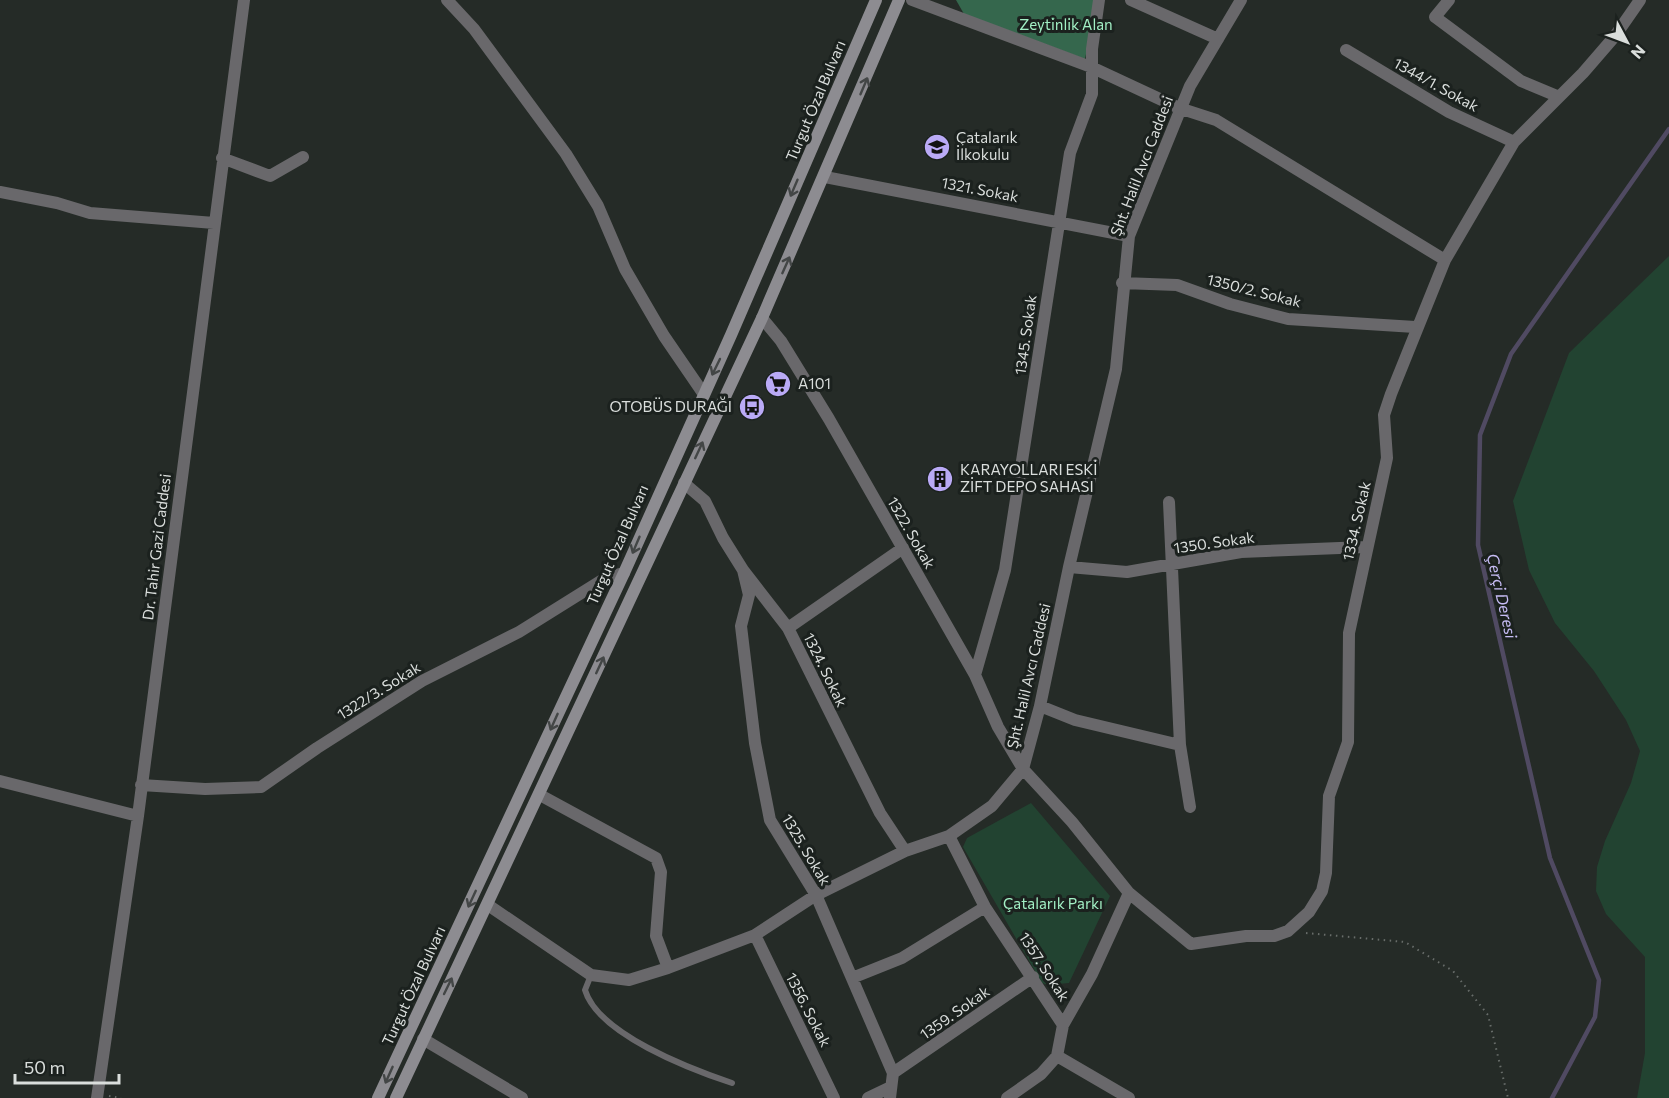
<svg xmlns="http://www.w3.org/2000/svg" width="1669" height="1098" viewBox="0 0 1669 1098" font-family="Commissioner,sans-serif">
<rect width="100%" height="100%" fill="#252b27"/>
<path fill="#224331" d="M 1669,256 L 1669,1098 L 1637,1098 L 1645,1053 L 1645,957 L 1606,914 L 1596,891 L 1597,867 L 1605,841 L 1631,783 L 1640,751 L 1626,720 L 1594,671 L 1555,623 L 1529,570 L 1513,501 L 1569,353 Z
M 1031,803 L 1110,896 L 1069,983 L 1048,985 L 1042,983 L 963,847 L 967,838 Z"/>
<path fill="#35674d" d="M 956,0 L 1097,0 L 1085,59 L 964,14 Z"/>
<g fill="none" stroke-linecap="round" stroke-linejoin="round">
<path stroke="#504a62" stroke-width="4.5" d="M 1552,1098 L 1595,1017 L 1599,980 L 1550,858 L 1478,545 L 1480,435 L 1511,354 L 1669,129"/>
<path stroke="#686d6a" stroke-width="2" stroke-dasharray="1.5 4.5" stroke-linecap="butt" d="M 1306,933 L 1405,942 L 1453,971 L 1488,1015 L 1508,1098
M 109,1096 L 121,1098"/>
<path stroke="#69686b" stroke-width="6" d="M 591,975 L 585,990 C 598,1034 690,1069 732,1083"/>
<path stroke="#69686b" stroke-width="12" d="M 447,0 L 474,29 L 566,154 L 598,206 L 625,269 L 664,336 L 703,393
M 912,0 L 1091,67 L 1179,108 L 1216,120 L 1445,260
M 1131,0 L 1218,39
M 1449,0 L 1435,17 L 1521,81 L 1557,96
M 1346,50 L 1449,112 L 1514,142
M 222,158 L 270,176 L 303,157
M 825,177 L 1129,236
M 0,192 L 57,203 L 90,213 L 214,223
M 1122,283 L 1177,285 L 1230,304 L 1288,319 L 1415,327
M 762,318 L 781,341 L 829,419 L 975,675 L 998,727 L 1023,769 L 1072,822 L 1129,893 L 1191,944 L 1246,936 L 1274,936 L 1288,931 L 1309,912 L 1322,891 L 1326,873 L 1329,796 L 1348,742 L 1349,633 L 1387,458 L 1384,415 L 1391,394 L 1445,260 L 1514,142 L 1583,73 L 1615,36 L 1640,0
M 684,483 L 705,501 L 723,538 L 743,570 L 788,628 L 880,813 L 905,851
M 1169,502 L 1180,745 L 1190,807
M 1069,567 L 1127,572 L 1241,552 L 1365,547
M 743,570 L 749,595 L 741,626 L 755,743 L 770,820 L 816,895 L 893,1073 L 890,1098
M 788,628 L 903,548
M 975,675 L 1005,570 L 1070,153 L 1092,94 L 1092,49 L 1099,0
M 1040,706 L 1075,720 L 1180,745
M 0,781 L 138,816
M 141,785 L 205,789 L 261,787 L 317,748 L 422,681 L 519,632 L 607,577 L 624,573
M 540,795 L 656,858 L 661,872 L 656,936 L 668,968 L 755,935 L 816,895 L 905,851 L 949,836 L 992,806 L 1023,769 L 1040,706 L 1069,567 L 1116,369 L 1129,236 L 1190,86 L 1241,0
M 949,836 L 985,907 L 1063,1025 L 1057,1056 L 1041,1074 L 1007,1098
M 488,905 L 591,975 L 629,980 L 668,968
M 755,935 L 834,1098
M 852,978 L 902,958 L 985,907
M 1063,1025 L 1092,974 L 1129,893
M 423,1039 L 522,1098
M 1057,1056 L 1129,1098
M 893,1073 L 1033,977
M 97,1098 L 138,816 L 244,0
M 868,1098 L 891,1087"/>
<path stroke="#8d8c91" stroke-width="12" d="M 378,1098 L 624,573 L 731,335 L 876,0
M 396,1098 L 762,318 L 899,0"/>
</g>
<defs><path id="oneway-shaft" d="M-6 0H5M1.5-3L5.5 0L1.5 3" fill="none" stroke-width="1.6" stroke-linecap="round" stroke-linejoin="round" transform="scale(1.5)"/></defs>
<g stroke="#434646">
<use href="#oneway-shaft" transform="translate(864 86) rotate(-67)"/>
<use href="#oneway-shaft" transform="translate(794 188) rotate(113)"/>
<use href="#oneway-shaft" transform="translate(786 265) rotate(-66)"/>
<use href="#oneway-shaft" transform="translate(716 367) rotate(116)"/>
<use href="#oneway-shaft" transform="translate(699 450) rotate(-65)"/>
<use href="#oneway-shaft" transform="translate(636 545) rotate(113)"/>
<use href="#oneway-shaft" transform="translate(600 665) rotate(-65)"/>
<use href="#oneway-shaft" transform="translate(554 722) rotate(114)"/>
<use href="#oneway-shaft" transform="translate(472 899) rotate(115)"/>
<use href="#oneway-shaft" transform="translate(448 986) rotate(-64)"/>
<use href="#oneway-shaft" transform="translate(389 1075) rotate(114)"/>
</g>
<defs>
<g id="school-disc" transform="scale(1.35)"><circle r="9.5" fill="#baaaf6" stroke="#1b211e"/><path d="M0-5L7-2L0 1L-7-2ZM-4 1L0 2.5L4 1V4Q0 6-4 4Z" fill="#111"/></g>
<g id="supermarket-disc" transform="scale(1.35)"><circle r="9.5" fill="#baaaf6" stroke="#1b211e"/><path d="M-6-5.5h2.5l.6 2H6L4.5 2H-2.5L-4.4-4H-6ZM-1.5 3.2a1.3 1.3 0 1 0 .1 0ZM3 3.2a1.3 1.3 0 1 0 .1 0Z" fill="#111"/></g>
<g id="bus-disc" transform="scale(1.35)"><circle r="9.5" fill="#baaaf6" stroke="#1b211e"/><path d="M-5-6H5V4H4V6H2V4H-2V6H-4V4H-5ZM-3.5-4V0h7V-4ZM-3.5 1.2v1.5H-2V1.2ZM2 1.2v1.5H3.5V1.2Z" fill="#111"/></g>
<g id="building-disc" transform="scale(1.35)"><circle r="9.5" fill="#baaaf6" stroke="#1b211e"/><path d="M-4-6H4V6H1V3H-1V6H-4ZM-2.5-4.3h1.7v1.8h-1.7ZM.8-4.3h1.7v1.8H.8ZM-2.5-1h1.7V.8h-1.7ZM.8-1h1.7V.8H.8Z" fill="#111"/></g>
</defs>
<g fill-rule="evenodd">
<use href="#school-disc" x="937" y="147"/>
<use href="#supermarket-disc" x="778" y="384"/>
<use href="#bus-disc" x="752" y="407"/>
<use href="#building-disc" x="940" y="479"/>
</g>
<g text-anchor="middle" stroke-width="6" stroke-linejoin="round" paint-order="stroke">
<g font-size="15" fill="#a2f0c5" stroke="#1b211e">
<text x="1066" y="30">Zeytinlik Alan</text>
<text x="1053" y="909">Çatalarık Parkı</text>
</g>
<g font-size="15" fill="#dadedc" stroke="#1b211e">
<text transform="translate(1436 85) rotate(29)" y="5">1344/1. Sokak</text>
<text transform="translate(816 101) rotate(-67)" y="5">Turgut Özal Bulvarı</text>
<text transform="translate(1142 166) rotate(-69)" y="5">Şht. Halil Avcı Caddesi</text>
<text transform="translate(980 190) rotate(11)" y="5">1321. Sokak</text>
<text transform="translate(1254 291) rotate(14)" y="5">1350/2. Sokak</text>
<text transform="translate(1026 335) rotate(-82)" y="5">1345. Sokak</text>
<text transform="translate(1357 521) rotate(-77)" y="5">1334. Sokak</text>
<text transform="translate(911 533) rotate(60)" y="5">1322. Sokak</text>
<text transform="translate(1214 543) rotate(-8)" y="5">1350. Sokak</text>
<text transform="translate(618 545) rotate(-66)" y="5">Turgut Özal Bulvarı</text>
<text transform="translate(157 547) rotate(-83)" y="5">Dr. Tahir Gazi Caddesi</text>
<text transform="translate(825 670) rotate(64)" y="5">1324. Sokak</text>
<text transform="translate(1029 676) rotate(-77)" y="5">Şht. Halil Avcı Caddesi</text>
<text transform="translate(379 691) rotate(-32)" y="5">1322/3. Sokak</text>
<text transform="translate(806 850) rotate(59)" y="5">1325. Sokak</text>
<text transform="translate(1044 967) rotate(57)" y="5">1357. Sokak</text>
<text transform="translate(414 986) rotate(-65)" y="5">Turgut Özal Bulvarı</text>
<text transform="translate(808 1010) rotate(63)" y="5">1356. Sokak</text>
<text transform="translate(955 1013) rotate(-35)" y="5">1359. Sokak</text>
</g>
<g font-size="15" fill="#dadedc" stroke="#1b211e" text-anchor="start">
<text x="956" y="143">Çatalarık<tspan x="956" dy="17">İlkokulu</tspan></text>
<text x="798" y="389">A101</text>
<text x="732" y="412" text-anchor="end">OTOBÜS DURAĞI</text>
<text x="960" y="475">KARAYOLLARI ESKİ<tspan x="960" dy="17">ZİFT DEPO SAHASI</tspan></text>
</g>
<g font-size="16" font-style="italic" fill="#c6bcf4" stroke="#1b211e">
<text transform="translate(1502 596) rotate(77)" y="6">Çerçi Deresi</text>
</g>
</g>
<g transform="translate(1627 42) rotate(131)" stroke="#1b211e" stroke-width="4.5" paint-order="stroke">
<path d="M0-4.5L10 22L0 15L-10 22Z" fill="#dadedc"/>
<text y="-9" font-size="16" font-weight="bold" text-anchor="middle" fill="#dadedc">N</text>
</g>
<path d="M15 1074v9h104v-9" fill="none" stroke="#dadedc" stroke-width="3"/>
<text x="24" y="1074" font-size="18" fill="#dadedc" stroke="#1b211e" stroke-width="4.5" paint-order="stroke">50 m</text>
</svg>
